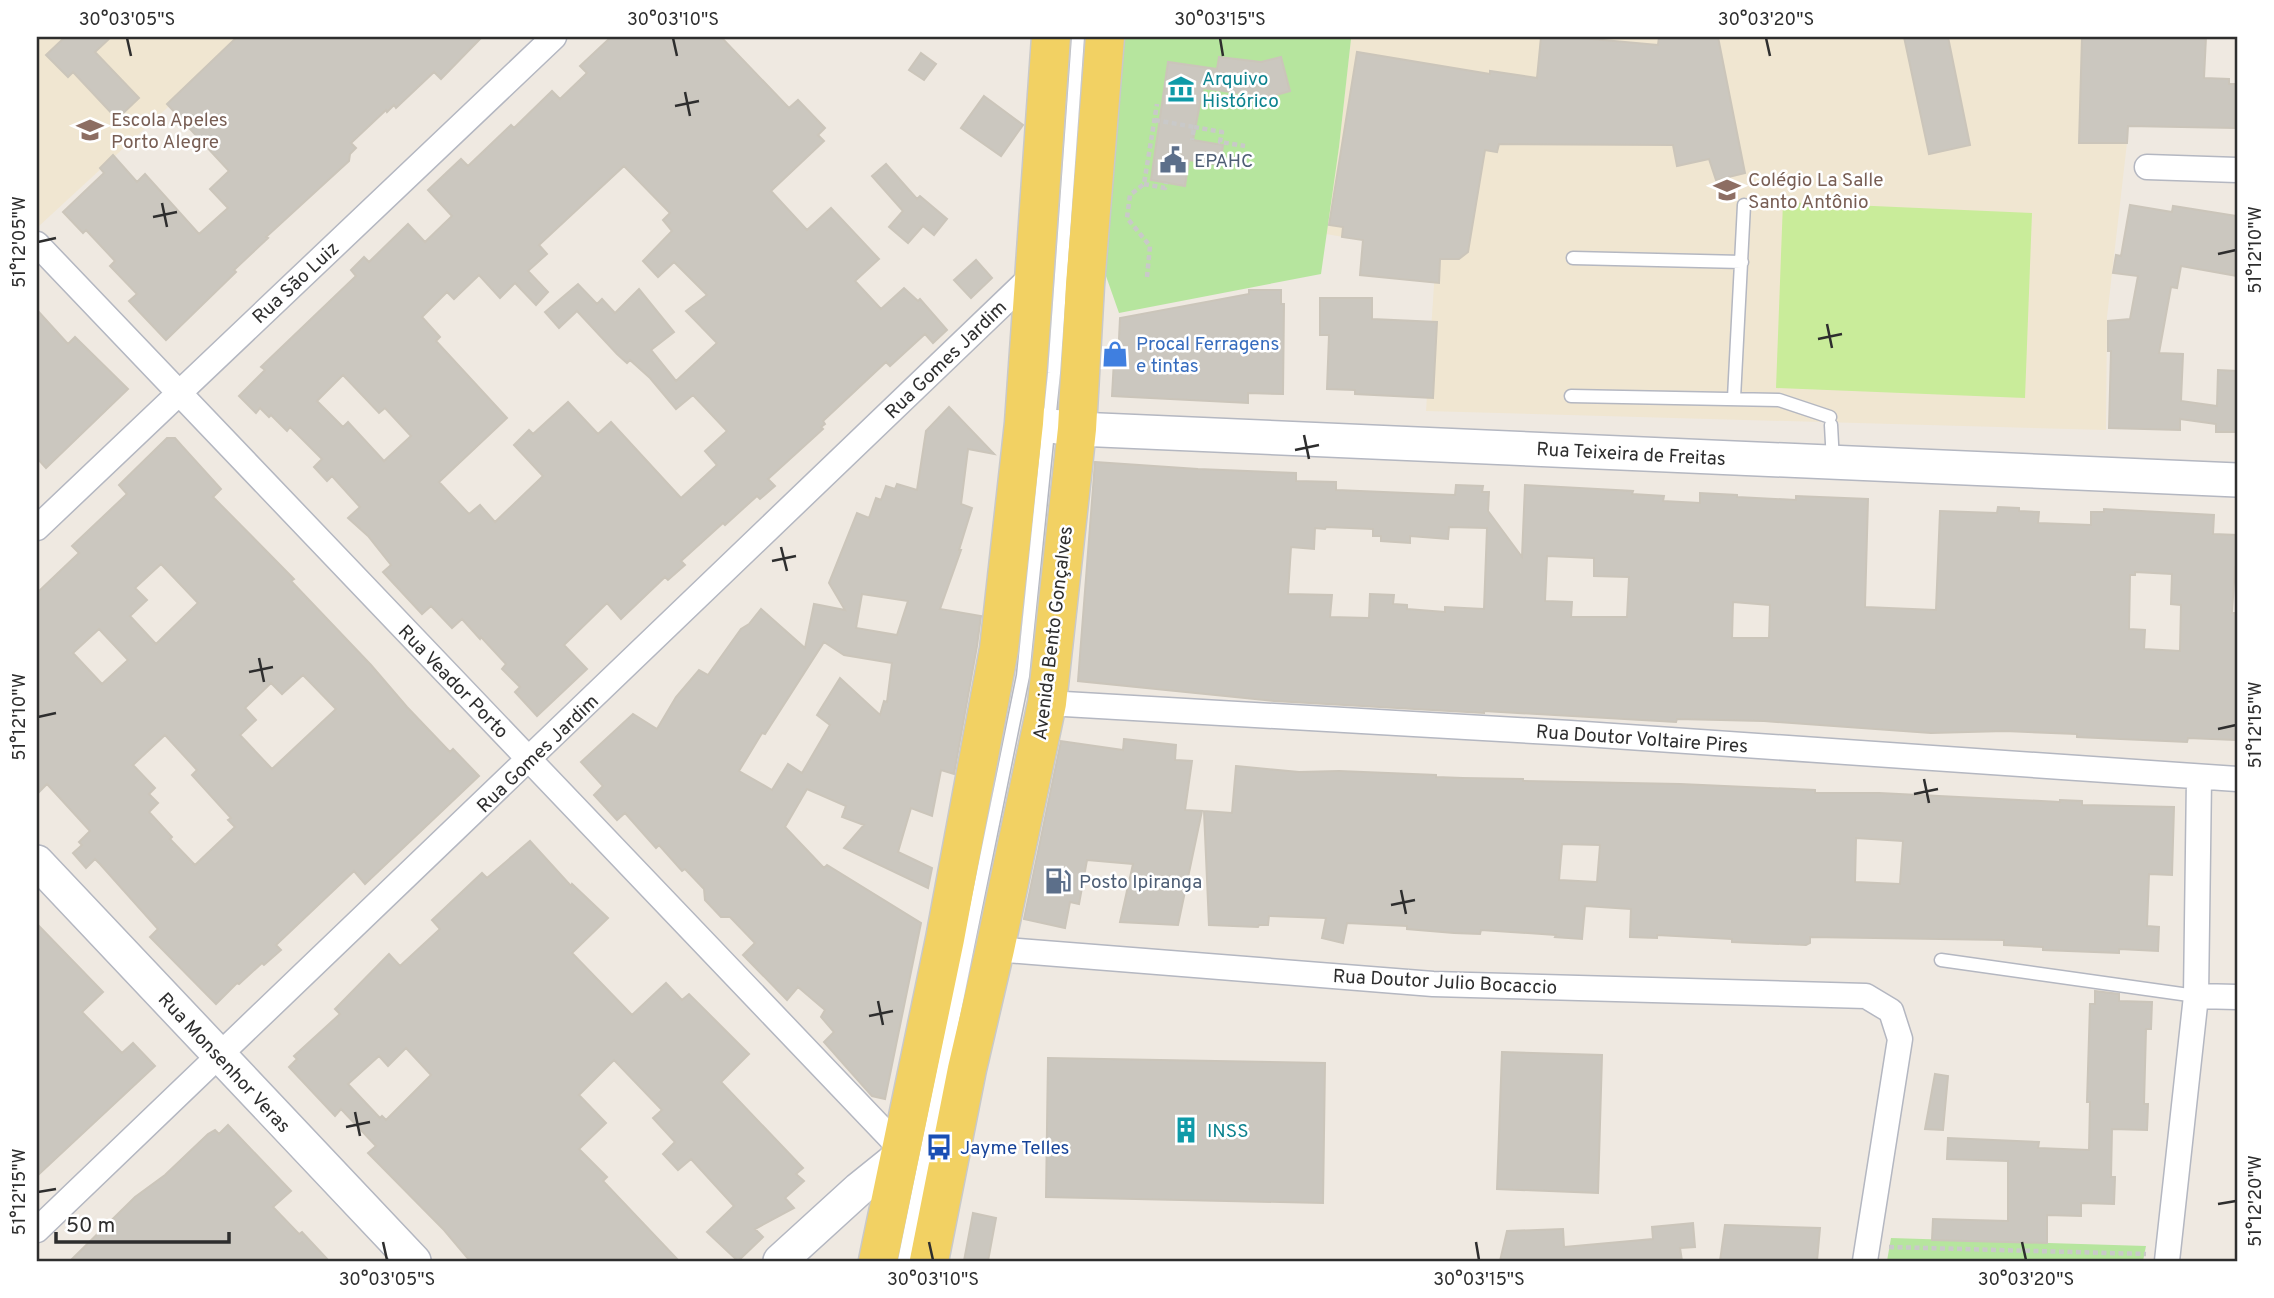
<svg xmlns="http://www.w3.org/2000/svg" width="2274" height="1298" viewBox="0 0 2274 1298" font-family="Overpass,sans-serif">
<rect width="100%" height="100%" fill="#efe9e1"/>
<path fill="#f0e6d1" d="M 37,37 L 244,37 L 39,226 L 37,223 Z
M 1351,37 L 2130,37 L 2127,143 L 2107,317 L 2106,430 L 1426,411 L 1436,253 L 1326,234 L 1339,147 Z"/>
<path fill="#b6e59e" d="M 1119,37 L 1335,37 L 1351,39 L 1339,147 L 1321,274 L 1119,313 L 1100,259 Z
M 1891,1238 L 2146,1246 L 2143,1261 L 1887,1261 Z"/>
<path fill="#c9ec9a" d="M 1783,202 L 2032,213 L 2025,398 L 1776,388 Z"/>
<path fill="#cbc7bf" stroke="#cbc5ba" stroke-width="2" fill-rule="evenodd" d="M 65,37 L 111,37 L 95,52 L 139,98 L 117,119 L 73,72 L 68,77 L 46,55 Z
M 237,37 L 482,37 L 441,79 L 434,72 L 396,108 L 394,105 L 387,112 L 386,110 L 351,143 L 356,148 L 350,154 L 349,161 L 266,237 L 268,238 L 234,270 L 236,272 L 166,340 L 129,301 L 137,294 L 110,266 L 115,261 L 86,230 L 83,233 L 63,212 L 104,173 L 100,168 L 113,155 L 137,182 L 145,174 L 199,234 L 228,208 L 210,189 L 229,171 L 167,104 Z
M 611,37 L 721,37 L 789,108 L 798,100 L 825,128 L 818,135 L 824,141 L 771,191 L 807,230 L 831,208 L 879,259 L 855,281 L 881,309 L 904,288 L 918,301 L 920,299 L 947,330 L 933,343 L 925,334 L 890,366 L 886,362 L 823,421 L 825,424 L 821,427 L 823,429 L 768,479 L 775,486 L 760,499 L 757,496 L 725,525 L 723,523 L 681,561 L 685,565 L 668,580 L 665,577 L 621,619 L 607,603 L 564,645 L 587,669 L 537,716 L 515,692 L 520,687 L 502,669 L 506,664 L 481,637 L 480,639 L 462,619 L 452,628 L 431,606 L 422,614 L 383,572 L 391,565 L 368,536 L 348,518 L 360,507 L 332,476 L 327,481 L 314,467 L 322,459 L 290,427 L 287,431 L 271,415 L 269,417 L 260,408 L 256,413 L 239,396 L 265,370 L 261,367 L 356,276 L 351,270 L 364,257 L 369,262 L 408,224 L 425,242 L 452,216 L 428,190 L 461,159 L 468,166 L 511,125 L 514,128 L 552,91 L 560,99 L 587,73 L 580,66 ZM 624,166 L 670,213 L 663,220 L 672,231 L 643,261 L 658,277 L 674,262 L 707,295 L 686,311 L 717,343 L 676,381 L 651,350 L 674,332 L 639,289 L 615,313 L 602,299 L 597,304 L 578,284 L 545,312 L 559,328 L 577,311 L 617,354 L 627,363 L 630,360 L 650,378 L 676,409 L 693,395 L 727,431 L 705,451 L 717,465 L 681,498 L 611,422 L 598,434 L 568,402 L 533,434 L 529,430 L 514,445 L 543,476 L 495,522 L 480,505 L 469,514 L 439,482 L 507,418 L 436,341 L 440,337 L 422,317 L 447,292 L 454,299 L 479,275 L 500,298 L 515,283 L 536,305 L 548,292 L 528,271 L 547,254 L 539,245 ZM 343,375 L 379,413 L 385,408 L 411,436 L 384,461 L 348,422 L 343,427 L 317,401 Z
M 1541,37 L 1570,37 L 1658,45 L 1659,37 L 1718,37 L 1745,173 L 1716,180 L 1709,159 L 1677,166 L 1673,145 L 1499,144 L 1497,152 L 1485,150 L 1468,252 L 1459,259 L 1440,259 L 1439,283 L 1360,275 L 1363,240 L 1342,237 L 1343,227 L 1329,225 L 1357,52 L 1490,74 L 1490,71 L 1537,78 Z
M 1904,37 L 1948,37 L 1970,145 L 1929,154 Z
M 2082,37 L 2206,37 L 2204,78 L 2229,79 L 2229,84 L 2237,84 L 2235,128 L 2128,126 L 2127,143 L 2079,143 Z
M 921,53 L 936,64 L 924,80 L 909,70 Z
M 1219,57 L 1261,62 L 1281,57 L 1290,91 L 1259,100 L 1258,96 L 1203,88 L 1193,140 L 1223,145 L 1220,165 L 1189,160 L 1185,186 L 1151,180 L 1168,62 L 1217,69 Z
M 984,96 L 1023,125 L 1001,156 L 961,128 Z
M 886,164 L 917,199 L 920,196 L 947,219 L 934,235 L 923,226 L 908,243 L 889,227 L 903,211 L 872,176 Z
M 2130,205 L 2172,212 L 2173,206 L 2237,216 L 2237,276 L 2181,266 L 2177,288 L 2171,287 L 2159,353 L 2183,354 L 2181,401 L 2217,406 L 2218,370 L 2237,371 L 2237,432 L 2216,432 L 2216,424 L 2180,419 L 2180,430 L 2109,428 L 2111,351 L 2108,351 L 2108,321 L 2130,319 L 2138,276 L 2113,273 L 2116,255 L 2121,256 Z
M 976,260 L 992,278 L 971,298 L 954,280 Z
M 1249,290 L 1281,290 L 1281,304 L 1284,304 L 1283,394 L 1248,393 L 1248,403 L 1112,396 L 1114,360 L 1118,360 L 1120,318 L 1249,294 Z
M 1320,298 L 1372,298 L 1372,319 L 1437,322 L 1433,398 L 1355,394 L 1355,390 L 1327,389 L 1329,335 L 1320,335 Z
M 37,310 L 68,344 L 75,337 L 128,389 L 46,468 L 37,458 Z
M 949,407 L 994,454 L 968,449 L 961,504 L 972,508 L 959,550 L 961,550 L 940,609 L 981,616 L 977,646 L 954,774 L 941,770 L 932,816 L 911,808 L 898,852 L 932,868 L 928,888 L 844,848 L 864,825 L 842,817 L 846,806 L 807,789 L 785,827 L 824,868 L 827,865 L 921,923 L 885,1099 L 872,1096 L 824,1042 L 834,1032 L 821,1017 L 825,1010 L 798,987 L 787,1000 L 743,955 L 755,943 L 730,917 L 721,917 L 705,900 L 704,889 L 685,869 L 682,871 L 659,845 L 656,848 L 625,813 L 617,820 L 594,795 L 603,786 L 581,762 L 633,714 L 657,729 L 676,697 L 699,670 L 708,675 L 741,629 L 749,624 L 761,609 L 805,648 L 814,604 L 845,610 L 829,583 L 857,513 L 869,518 L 876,498 L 881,500 L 886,486 L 895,489 L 897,484 L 917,490 L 926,431 ZM 862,594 L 908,601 L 897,635 L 856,628 ZM 824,642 L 844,655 L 892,663 L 887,702 L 884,701 L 880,715 L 840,678 L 817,715 L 830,725 L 802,773 L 788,764 L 772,790 L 739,771 L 762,733 L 765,734 Z
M 167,438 L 175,438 L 182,446 L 221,489 L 213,497 L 294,579 L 291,581 L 371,665 L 407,707 L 450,752 L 453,749 L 479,776 L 365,884 L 354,871 L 276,945 L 281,950 L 264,965 L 262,963 L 239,984 L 237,983 L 216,1004 L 150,937 L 158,929 L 100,864 L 95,859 L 86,868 L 73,853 L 82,845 L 79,842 L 90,831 L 47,784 L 37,794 L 37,593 L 79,553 L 72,546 L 127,494 L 119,485 ZM 161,564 L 198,603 L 156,644 L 130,616 L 147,600 L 135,588 ZM 99,629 L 128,660 L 102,684 L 73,653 ZM 303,675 L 336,709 L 272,769 L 240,735 L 256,720 L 245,708 L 271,683 L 282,694 ZM 165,735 L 197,770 L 192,775 L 231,818 L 228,820 L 235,827 L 195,865 L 170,839 L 172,837 L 149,812 L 158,803 L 149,794 L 155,788 L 133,765 Z
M 1095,462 L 1198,469 L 1296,473 L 1296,481 L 1336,482 L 1336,490 L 1455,495 L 1456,485 L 1483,486 L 1482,492 L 1489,492 L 1488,511 L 1522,557 L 1525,485 L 1633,491 L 1632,494 L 1664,496 L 1663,501 L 1700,503 L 1700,493 L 1737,495 L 1737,497 L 1796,500 L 1796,496 L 1868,499 L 1865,607 L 1936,610 L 1940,511 L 1997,513 L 1998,507 L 2019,508 L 2019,511 L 2039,512 L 2038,523 L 2091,525 L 2091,512 L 2104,512 L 2104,509 L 2214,515 L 2213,534 L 2237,535 L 2237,567 L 2235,567 L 2232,613 L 2237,613 L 2237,735 L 2235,734 L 2235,740 L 2188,738 L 2187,742 L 2077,737 L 2077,734 L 2005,731 L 1931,733 L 1764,721 L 1677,719 L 1676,722 L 1484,711 L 1484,713 L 1274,701 L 1078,681 ZM 1326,527 L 1373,529 L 1373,536 L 1381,536 L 1381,541 L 1410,543 L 1410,536 L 1448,539 L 1449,527 L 1487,528 L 1484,609 L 1445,607 L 1445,612 L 1407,609 L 1407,605 L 1393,604 L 1394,595 L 1370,594 L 1369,618 L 1330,617 L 1332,595 L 1288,594 L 1291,547 L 1314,549 L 1315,528 L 1325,529 ZM 1547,556 L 1594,558 L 1594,576 L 1629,577 L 1627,617 L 1571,617 L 1572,602 L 1545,601 ZM 2135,572 L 2172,574 L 2171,604 L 2181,605 L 2180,651 L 2144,649 L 2145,630 L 2129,629 L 2130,575 L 2135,575 ZM 1733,602 L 1770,605 L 1769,638 L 1732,638 Z
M 1124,739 L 1176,745 L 1175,760 L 1192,761 L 1185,810 L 1202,811 L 1178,925 L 1120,922 L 1133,864 L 1087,860 L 1079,904 L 1070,902 L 1065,928 L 1024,919 L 1061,741 L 1123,750 Z
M 1236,766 L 1299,772 L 1339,771 L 1436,775 L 1436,777 L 1463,778 L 1523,779 L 1523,781 L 1680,784 L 1815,790 L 1815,793 L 1879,793 L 2060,802 L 2060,800 L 2082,801 L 2082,805 L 2174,807 L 2172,875 L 2149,874 L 2147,926 L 2159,927 L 2158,951 L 2119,949 L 2119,953 L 2043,950 L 2043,947 L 2004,945 L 2004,940 L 1810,937 L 1810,943 L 1806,945 L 1732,942 L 1732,939 L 1657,935 L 1657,938 L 1630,937 L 1631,909 L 1585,906 L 1582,939 L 1555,937 L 1556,935 L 1481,930 L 1480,934 L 1454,933 L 1407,929 L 1407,926 L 1347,923 L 1343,943 L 1322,938 L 1326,918 L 1269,916 L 1268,925 L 1259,925 L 1258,927 L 1209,925 L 1204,811 L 1232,813 ZM 1856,838 L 1903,841 L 1900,884 L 1855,882 ZM 1562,844 L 1600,845 L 1597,882 L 1559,880 Z
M 530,841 L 571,886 L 572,884 L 608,918 L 572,953 L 632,1015 L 666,983 L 682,1000 L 689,994 L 749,1054 L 721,1082 L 803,1168 L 796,1174 L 804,1181 L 785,1198 L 794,1208 L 755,1229 L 763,1237 L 738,1261 L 707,1232 L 734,1206 L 691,1159 L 678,1170 L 663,1154 L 675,1142 L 653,1118 L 662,1110 L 614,1060 L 579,1095 L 606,1123 L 579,1149 L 607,1177 L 603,1181 L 679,1261 L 470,1261 L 444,1230 L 368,1153 L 376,1146 L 341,1109 L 335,1116 L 289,1067 L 297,1059 L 294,1056 L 340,1014 L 335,1009 L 389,954 L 400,966 L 440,929 L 432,920 L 482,873 L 487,878 ZM 406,1048 L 431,1075 L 386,1120 L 382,1116 L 380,1118 L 348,1084 L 379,1056 L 388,1066 Z
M 37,924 L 103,992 L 82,1012 L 122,1053 L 133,1043 L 155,1066 L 37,1176 Z
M 2095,991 L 2119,994 L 2119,1001 L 2152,1002 L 2151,1029 L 2146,1029 L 2144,1104 L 2148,1104 L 2147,1130 L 2112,1129 L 2111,1177 L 2115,1177 L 2114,1204 L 2081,1203 L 2081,1216 L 2047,1215 L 2047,1243 L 1932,1240 L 1933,1219 L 2008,1221 L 2008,1161 L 1947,1159 L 1948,1138 L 2039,1142 L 2038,1148 L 2089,1150 L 2090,1102 L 2087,1102 L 2090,1004 L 2095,1004 Z
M 1502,1052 L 1602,1055 L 1598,1193 L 1497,1189 Z
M 1048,1058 L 1325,1063 L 1323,1203 L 1046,1197 Z
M 1935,1074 L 1948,1076 L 1943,1130 L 1925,1129 Z
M 228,1125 L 291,1191 L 273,1207 L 299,1234 L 302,1232 L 329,1261 L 70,1261 L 135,1197 L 165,1175 L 208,1134 L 215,1130 L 219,1134 Z
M 973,1213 L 996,1218 L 988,1261 L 964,1261 Z
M 1693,1223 L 1695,1247 L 1680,1248 L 1682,1261 L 1500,1261 L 1507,1231 L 1563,1229 L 1564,1247 L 1653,1239 L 1652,1227 Z
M 1725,1225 L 1820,1228 L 1817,1261 L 1720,1261 Z"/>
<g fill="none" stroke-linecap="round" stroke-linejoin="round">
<g stroke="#b4b7c1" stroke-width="15">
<path id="lane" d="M 1573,258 L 1742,262
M 1571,396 L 1779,400 L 1830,417
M 1734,398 L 1744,205
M 1831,425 L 1833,462
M 1941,960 L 2196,996
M 904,1261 L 1023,676 L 1054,373 L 1078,37"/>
</g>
<g stroke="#b4b7c1" stroke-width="27">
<path id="street" d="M 2147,167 L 2237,170
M 37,244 L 901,1149
M 37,528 L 554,37
M 1047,703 L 1570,733 L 2237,779
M 995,949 L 1433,984 L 1866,996 L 1891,1011 L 1900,1039 L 1865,1261
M 2196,996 L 2237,997
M 37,1230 L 1035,273
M 2167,1261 L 2196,996 L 2199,778"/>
</g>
<g stroke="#b4b7c1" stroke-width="36">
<path id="secondary" d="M 1024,423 L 1077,429 L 2237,480
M 37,862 L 414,1261
M 780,1261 L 859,1189 L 900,1156"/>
</g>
<g stroke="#c9c9c9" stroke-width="41">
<path id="primary" d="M 878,1261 L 945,939 L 999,649 L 1024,423 L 1051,37
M 929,1261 L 967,1069 L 995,949 L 1047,703 L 1077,429 L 1085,285 L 1105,37"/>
</g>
<path stroke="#c9c9c9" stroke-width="4.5" stroke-dasharray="5 3.5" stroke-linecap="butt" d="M 1155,120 L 1194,127 L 1192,140
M 1194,127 L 1222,132 L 1220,142 L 1245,146
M 1144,184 L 1165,188 L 1166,183
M 1147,277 L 1150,246 L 1127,218 L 1130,195 L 1144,184 L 1157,104
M 1889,1247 L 2146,1254"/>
<use href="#lane" stroke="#fff" stroke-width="12"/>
<use href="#street" stroke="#fff" stroke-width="24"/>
<use href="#secondary" stroke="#fff" stroke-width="33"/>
<use href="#primary" stroke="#f2d163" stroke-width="38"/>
</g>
<path fill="none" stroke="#2e2e2e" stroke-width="2.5" d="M 127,38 L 131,56M 673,38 L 677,56M 1220,38 L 1223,56M 1766,38 L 1770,56M 685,92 L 690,116M 675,106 L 699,101M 162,203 L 167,227M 153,217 L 177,212M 38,242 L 56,238M 2218,254 L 2236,250M 1827,324 L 1832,348M 1818,339 L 1842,334M 1304,435 L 1309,459M 1295,450 L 1319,445M 781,547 L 787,571M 772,561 L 796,556M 259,658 L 264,682M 249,672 L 273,667M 38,717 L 56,713M 2218,729 L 2236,725M 1924,779 L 1929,803M 1914,794 L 1938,789M 1401,890 L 1406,914M 1391,905 L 1415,900M 878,1001 L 883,1025M 869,1016 L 893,1011M 355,1112 L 360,1136M 346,1127 L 370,1122M 38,1192 L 56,1189M 2218,1204 L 2236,1201M 383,1242 L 387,1260M 929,1242 L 933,1260M 1476,1242 L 1479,1260M 2022,1242 L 2026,1260"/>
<defs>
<g id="museum-bare" transform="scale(2.1)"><path d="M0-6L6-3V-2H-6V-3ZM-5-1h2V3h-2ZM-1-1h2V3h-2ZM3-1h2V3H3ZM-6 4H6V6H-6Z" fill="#0f9aa8" stroke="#fff" stroke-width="2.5" paint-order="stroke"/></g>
<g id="school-bare" transform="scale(2.1)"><path d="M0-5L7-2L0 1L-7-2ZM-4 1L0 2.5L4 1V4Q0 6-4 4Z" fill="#8d6e63" stroke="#fff" stroke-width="2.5" paint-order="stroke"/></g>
<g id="civic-bare" transform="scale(2.1)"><path d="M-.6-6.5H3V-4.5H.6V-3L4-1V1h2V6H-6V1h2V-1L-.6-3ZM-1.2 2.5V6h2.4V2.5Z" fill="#5c6f8a" stroke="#fff" stroke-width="2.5" paint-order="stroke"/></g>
<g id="shop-bare" transform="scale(2.1)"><path d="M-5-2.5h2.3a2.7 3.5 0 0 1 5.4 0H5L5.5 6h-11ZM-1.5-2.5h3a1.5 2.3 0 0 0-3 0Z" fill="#3f7fe0" stroke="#fff" stroke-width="2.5" paint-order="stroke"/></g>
<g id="fuel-bare" transform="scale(2.1)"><path d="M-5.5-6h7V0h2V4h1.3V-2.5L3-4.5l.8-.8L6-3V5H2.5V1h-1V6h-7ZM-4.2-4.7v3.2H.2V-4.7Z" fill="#5c6f8a" stroke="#fff" stroke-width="2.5" paint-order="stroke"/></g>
<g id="building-bare" transform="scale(2.1)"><path d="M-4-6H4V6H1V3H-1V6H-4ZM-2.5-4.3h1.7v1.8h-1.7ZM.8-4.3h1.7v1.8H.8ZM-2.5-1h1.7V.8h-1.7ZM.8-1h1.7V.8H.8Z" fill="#0f9aa8" stroke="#fff" stroke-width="2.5" paint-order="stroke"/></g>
<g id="bus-bare" transform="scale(2.1)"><path d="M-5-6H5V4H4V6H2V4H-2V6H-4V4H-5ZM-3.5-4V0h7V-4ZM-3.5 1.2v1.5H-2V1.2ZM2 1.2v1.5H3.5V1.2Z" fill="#1a4fb4" stroke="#fff" stroke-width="2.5" paint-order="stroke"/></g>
</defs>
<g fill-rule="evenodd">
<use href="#museum-bare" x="1181" y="89"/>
<use href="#school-bare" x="90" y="130"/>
<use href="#civic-bare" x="1173" y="160"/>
<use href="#school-bare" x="1727" y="190"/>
<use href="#shop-bare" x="1115" y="354"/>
<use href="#fuel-bare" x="1058" y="881"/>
<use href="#building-bare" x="1186" y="1130"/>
<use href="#bus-bare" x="939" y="1147"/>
</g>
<g text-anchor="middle" stroke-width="5" stroke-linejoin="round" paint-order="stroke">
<g font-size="19" fill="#0d838f" stroke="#fff" text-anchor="start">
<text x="1202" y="85">Arquivo<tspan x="1202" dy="22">Histórico</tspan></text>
<text x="1207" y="1137">INSS</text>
</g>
<g font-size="19" fill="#785e54" stroke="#fff" text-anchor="start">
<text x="111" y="126">Escola Apeles<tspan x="111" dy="22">Porto Alegre</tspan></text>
<text x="1748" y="186">Colégio La Salle<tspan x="1748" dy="22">Santo Antônio</tspan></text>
</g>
<g font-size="19" fill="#4e5e75" stroke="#fff" text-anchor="start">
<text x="1194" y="167">EPAHC</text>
<text x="1079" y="888">Posto Ipiranga</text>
</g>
<g font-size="19" fill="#2e2e2e" stroke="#fff">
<text transform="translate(295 282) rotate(-43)" y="7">Rua São Luiz</text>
<text transform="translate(945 359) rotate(-44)" y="7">Rua Gomes Jardim</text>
<text transform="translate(1631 453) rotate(3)" y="7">Rua Teixeira de Freitas</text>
<text transform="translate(1052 633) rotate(-83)" y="7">Avenida Bento Gonçalves</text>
<text transform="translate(454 681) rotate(46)" y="7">Rua Veador Porto</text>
<text transform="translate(1642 738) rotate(4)" y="7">Rua Doutor Voltaire Pires</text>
<text transform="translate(537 753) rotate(-44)" y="7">Rua Gomes Jardim</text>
<text transform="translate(1445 981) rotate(3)" y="7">Rua Doutor Julio Bocaccio</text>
<text transform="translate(225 1062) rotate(47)" y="7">Rua Monsenhor Veras</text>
</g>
<g font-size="19" fill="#366cbe" stroke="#fff" text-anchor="start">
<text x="1136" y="350">Procal Ferragens<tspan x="1136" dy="22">e tintas</tspan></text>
</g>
<g font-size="19" fill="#164399" stroke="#fff" text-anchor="start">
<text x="960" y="1154">Jayme Telles</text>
</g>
</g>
<rect width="2274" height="1298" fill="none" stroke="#ffffff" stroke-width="77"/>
<path d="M56 1232v10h173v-10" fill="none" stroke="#2e2e2e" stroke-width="3.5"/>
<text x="66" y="1232" font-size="21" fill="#2e2e2e" stroke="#ffffff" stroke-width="5" paint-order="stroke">50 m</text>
<rect x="38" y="38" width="2198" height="1222" fill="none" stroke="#2e2e2e" stroke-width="2.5"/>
<g font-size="18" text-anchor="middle" fill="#2e2e2e">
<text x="127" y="25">30°03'05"S</text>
<text x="673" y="25">30°03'10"S</text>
<text x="1220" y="25">30°03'15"S</text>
<text x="1766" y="25">30°03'20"S</text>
<text transform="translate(19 242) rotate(-90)" y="6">51°12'05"W</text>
<text transform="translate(2255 250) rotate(-90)" y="6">51°12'10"W</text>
<text transform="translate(19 717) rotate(-90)" y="6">51°12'10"W</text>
<text transform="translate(2255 725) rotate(-90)" y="6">51°12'15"W</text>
<text transform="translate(19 1192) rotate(-90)" y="6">51°12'15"W</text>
<text transform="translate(2255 1201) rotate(-90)" y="6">51°12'20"W</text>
<text x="387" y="1285">30°03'05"S</text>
<text x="933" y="1285">30°03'10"S</text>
<text x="1479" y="1285">30°03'15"S</text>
<text x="2026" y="1285">30°03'20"S</text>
</g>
</svg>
